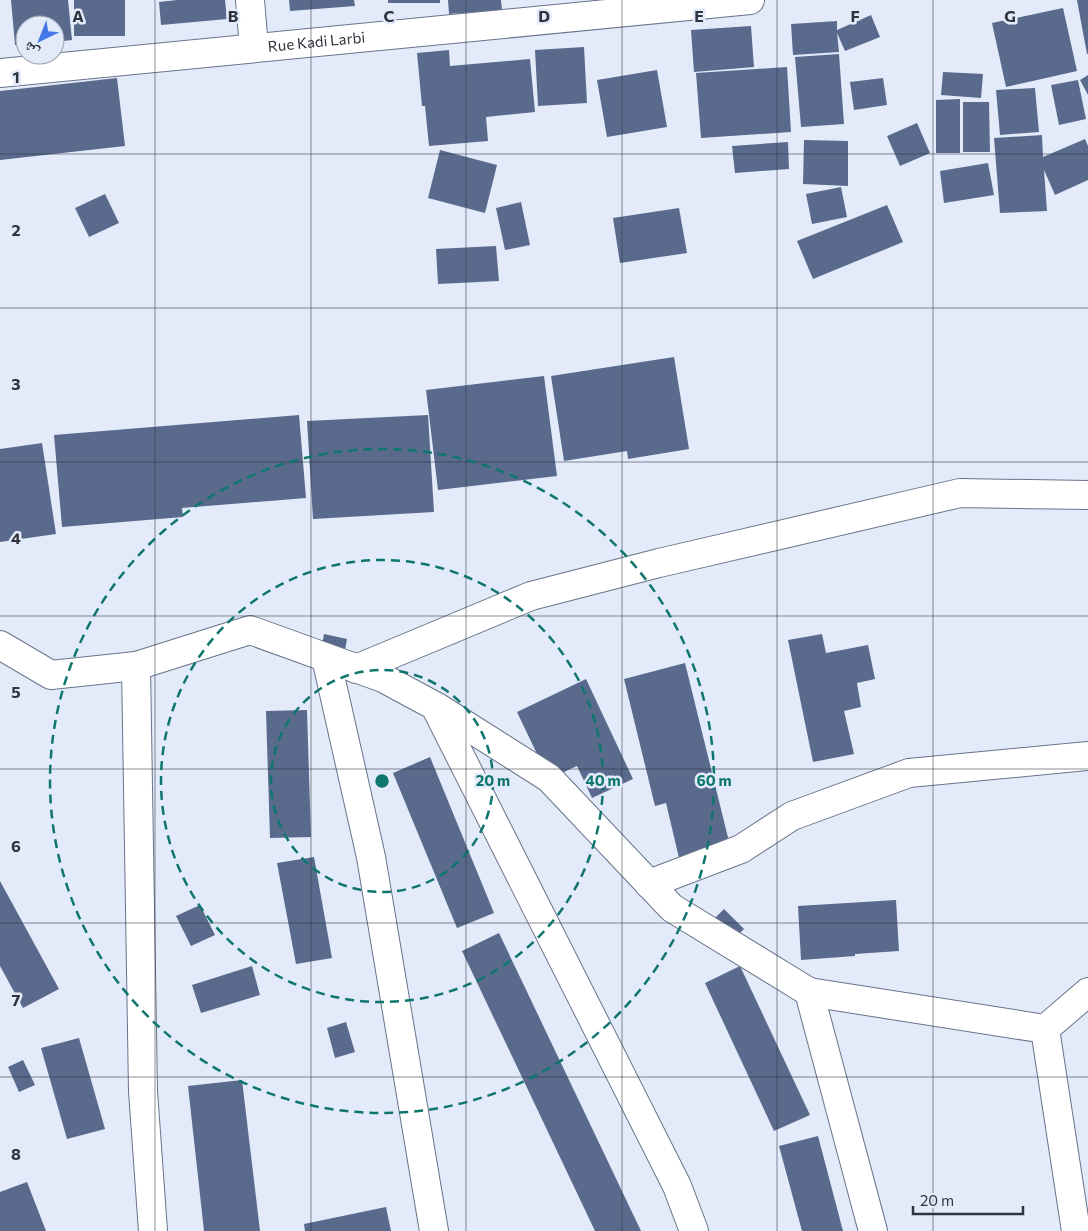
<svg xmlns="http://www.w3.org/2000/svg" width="1088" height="1231" viewBox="0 0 1088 1231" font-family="Commissioner,'Noto Naskh Arabic',sans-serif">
<rect width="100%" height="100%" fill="#e3ebfa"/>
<path fill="#596a8c" d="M 11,0 L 68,0 L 72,40 L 55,42 L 55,25 L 25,25 L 25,45 L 15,45 Z
M 74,0 L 125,0 L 125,36 L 74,36 Z
M 177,0 L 225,0 L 227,19 L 161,25 L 159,2 Z
M 289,0 L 354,0 L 355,6 L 290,11 Z
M 388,0 L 440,0 L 440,3 L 388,3 Z
M 448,0 L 501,0 L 502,10 L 449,14 Z
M 1077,0 L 1088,0 L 1088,54 L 1087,54 Z
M 1063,8 L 1077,71 L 1006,87 L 992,23 Z
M 871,15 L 880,37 L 845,51 L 837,33 L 839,52 L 793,55 L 791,24 L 837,21 L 837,30 Z
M 751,26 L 754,67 L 694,72 L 691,30 Z
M 584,47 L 587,103 L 538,106 L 535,50 Z
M 449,50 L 450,66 L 530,59 L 535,112 L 486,117 L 488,141 L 429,146 L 425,106 L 422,106 L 417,53 Z
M 839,54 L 844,124 L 801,127 L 795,57 Z
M 787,67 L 791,132 L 701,138 L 696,73 Z
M 657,70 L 667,127 L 607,137 L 597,80 Z
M 943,72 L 983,74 L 981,98 L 941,95 Z
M 1088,75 L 1088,95 L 1080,80 Z
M 117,78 L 125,146 L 0,160 L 0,91 Z
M 883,78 L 887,105 L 854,110 L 850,82 Z
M 1078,80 L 1086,119 L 1059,125 L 1051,85 Z
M 1035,88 L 1039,132 L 1000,135 L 996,90 Z
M 960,99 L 960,153 L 936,153 L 936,100 Z
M 963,102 L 989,102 L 990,152 L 963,152 Z
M 917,123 L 930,153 L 900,166 L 887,136 Z
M 1042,135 L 1043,157 L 1085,139 L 1088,146 L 1088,180 L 1055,195 L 1044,170 L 1047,211 L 1000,213 L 994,138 Z
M 804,140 L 848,141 L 848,186 L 803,184 Z
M 788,142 L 789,169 L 735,173 L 732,146 Z
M 440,150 L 497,165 L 485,213 L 428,198 Z
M 988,163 L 994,195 L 944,203 L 940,171 Z
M 841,187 L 847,217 L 812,224 L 806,194 Z
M 105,194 L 119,223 L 89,237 L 75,208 Z
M 521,202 L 530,245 L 505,250 L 496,208 Z
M 887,205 L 903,242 L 813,279 L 797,241 Z
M 679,208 L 687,253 L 620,263 L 613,218 Z
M 496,246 L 499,281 L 438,284 L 436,249 Z
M 674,357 L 689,449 L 628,459 L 627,451 L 564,461 L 551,376 Z
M 544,376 L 557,476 L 438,490 L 426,390 Z
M 299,415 L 306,498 L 182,508 L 183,517 L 62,527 L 54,435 Z
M 428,415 L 434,512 L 313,519 L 307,421 Z
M 42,443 L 56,534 L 0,542 L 0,449 Z
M 324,634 L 347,639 L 343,661 L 320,656 Z
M 822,634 L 826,653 L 868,645 L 875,679 L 857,683 L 861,707 L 844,711 L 854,754 L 813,762 L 788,640 Z
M 685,663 L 735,866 L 684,879 L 666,803 L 655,806 L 624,679 Z
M 586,679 L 633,779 L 592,798 L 577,766 L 549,779 L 517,712 Z
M 307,710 L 311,837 L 270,838 L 266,711 Z
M 430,757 L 494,913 L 457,928 L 393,773 Z
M 314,857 L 332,958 L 296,964 L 277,863 Z
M 0,881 L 59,989 L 23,1008 L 0,966 Z
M 896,900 L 899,951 L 855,954 L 855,956 L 801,960 L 798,906 Z
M 200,905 L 215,935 L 191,946 L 176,916 Z
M 724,909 L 744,929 L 726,947 L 706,927 Z
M 499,933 L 641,1231 L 595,1231 L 462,951 Z
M 252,966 L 260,995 L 201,1013 L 192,985 Z
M 740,966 L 810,1115 L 774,1131 L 705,983 Z
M 346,1022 L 355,1052 L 335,1058 L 327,1028 Z
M 79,1038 L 105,1129 L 67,1139 L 41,1048 Z
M 23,1060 L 35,1085 L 19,1092 L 8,1067 Z
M 242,1080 L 260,1231 L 204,1231 L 188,1086 Z
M 818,1136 L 843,1231 L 802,1231 L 779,1146 Z
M 27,1182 L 46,1231 L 0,1231 L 0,1192 Z
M 386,1207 L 391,1231 L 305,1231 L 304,1224 Z"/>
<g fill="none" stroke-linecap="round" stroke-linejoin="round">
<g stroke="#68748a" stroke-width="30">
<g id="minor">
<path d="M 250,0 L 254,48"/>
<path id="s1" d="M 0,73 L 750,0"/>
<path d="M 0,645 L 51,675 L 136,666"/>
<path d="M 326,658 L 371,857 L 434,1231"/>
<path d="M 356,669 L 531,596 L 659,563 L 960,493 L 1088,495"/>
<path d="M 437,707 L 549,778 L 672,908 L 809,992 L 873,1231"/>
<path d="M 649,884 L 741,849 L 792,816 L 909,773 L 1088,756"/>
<path d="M 809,992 L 1045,1029 L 1088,992"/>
<path d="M 1045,1029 L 1076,1231"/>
<path d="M 153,1231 L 143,1091 L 136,666 L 250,630 L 383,678 L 435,706 L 677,1186 L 694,1231"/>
</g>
</g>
<use href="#minor" stroke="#fff" stroke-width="28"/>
</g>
<path fill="none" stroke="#2e333d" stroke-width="1" stroke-opacity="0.55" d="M 155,0 L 155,1231M 311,0 L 311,1231M 466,0 L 466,1231M 622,0 L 622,1231M 777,0 L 777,1231M 933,0 L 933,1231M 0,154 L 1088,154M 0,308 L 1088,308M 0,462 L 1088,462M 0,616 L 1088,616M 0,769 L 1088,769M 0,923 L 1088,923M 0,1077 L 1088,1077"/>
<g fill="none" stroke="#0f766e" stroke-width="2.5" stroke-dasharray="9 6">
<circle cx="382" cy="781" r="111"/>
<circle cx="382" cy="781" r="221"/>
<circle cx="382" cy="781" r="332"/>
</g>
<g text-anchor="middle" stroke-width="5" stroke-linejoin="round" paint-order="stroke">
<g font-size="15" fill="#2e333d" stroke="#e3ebfa">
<text dy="5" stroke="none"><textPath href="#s1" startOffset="318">Rue Kadi Larbi</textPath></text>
</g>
</g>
<g font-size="16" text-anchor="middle" font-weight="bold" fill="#2e333d" stroke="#e3ebfa" stroke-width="5" stroke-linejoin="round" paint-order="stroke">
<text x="78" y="22">A</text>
<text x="233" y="22">B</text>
<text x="389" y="22">C</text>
<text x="544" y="22">D</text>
<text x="699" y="22">E</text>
<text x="855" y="22">F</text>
<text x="1010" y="22">G</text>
<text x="16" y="83">1</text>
<text x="16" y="236">2</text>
<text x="16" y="390">3</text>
<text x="16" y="544">4</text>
<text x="16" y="698">5</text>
<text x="16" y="852">6</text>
<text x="16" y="1006">7</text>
<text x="16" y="1160">8</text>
</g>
<circle cx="382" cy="781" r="8" fill="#0f766e" stroke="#e3ebfa" stroke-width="2.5"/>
<g font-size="15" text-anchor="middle" font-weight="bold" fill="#0f766e" stroke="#e3ebfa" stroke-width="5" stroke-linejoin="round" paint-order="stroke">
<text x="493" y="786">20 m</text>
<text x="603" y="786">40 m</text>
<text x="714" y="786">60 m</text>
</g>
<g transform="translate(40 40) rotate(223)"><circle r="24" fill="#e3ebfa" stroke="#9ba1ae"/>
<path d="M0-4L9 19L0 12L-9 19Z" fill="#4478e9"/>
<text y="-8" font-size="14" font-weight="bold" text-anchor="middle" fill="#2e333d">ش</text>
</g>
<path d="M913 1206v8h110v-8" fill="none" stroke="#2e333d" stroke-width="2.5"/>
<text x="920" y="1206" font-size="15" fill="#2e333d" stroke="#e3ebfa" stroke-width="4" paint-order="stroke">20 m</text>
</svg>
